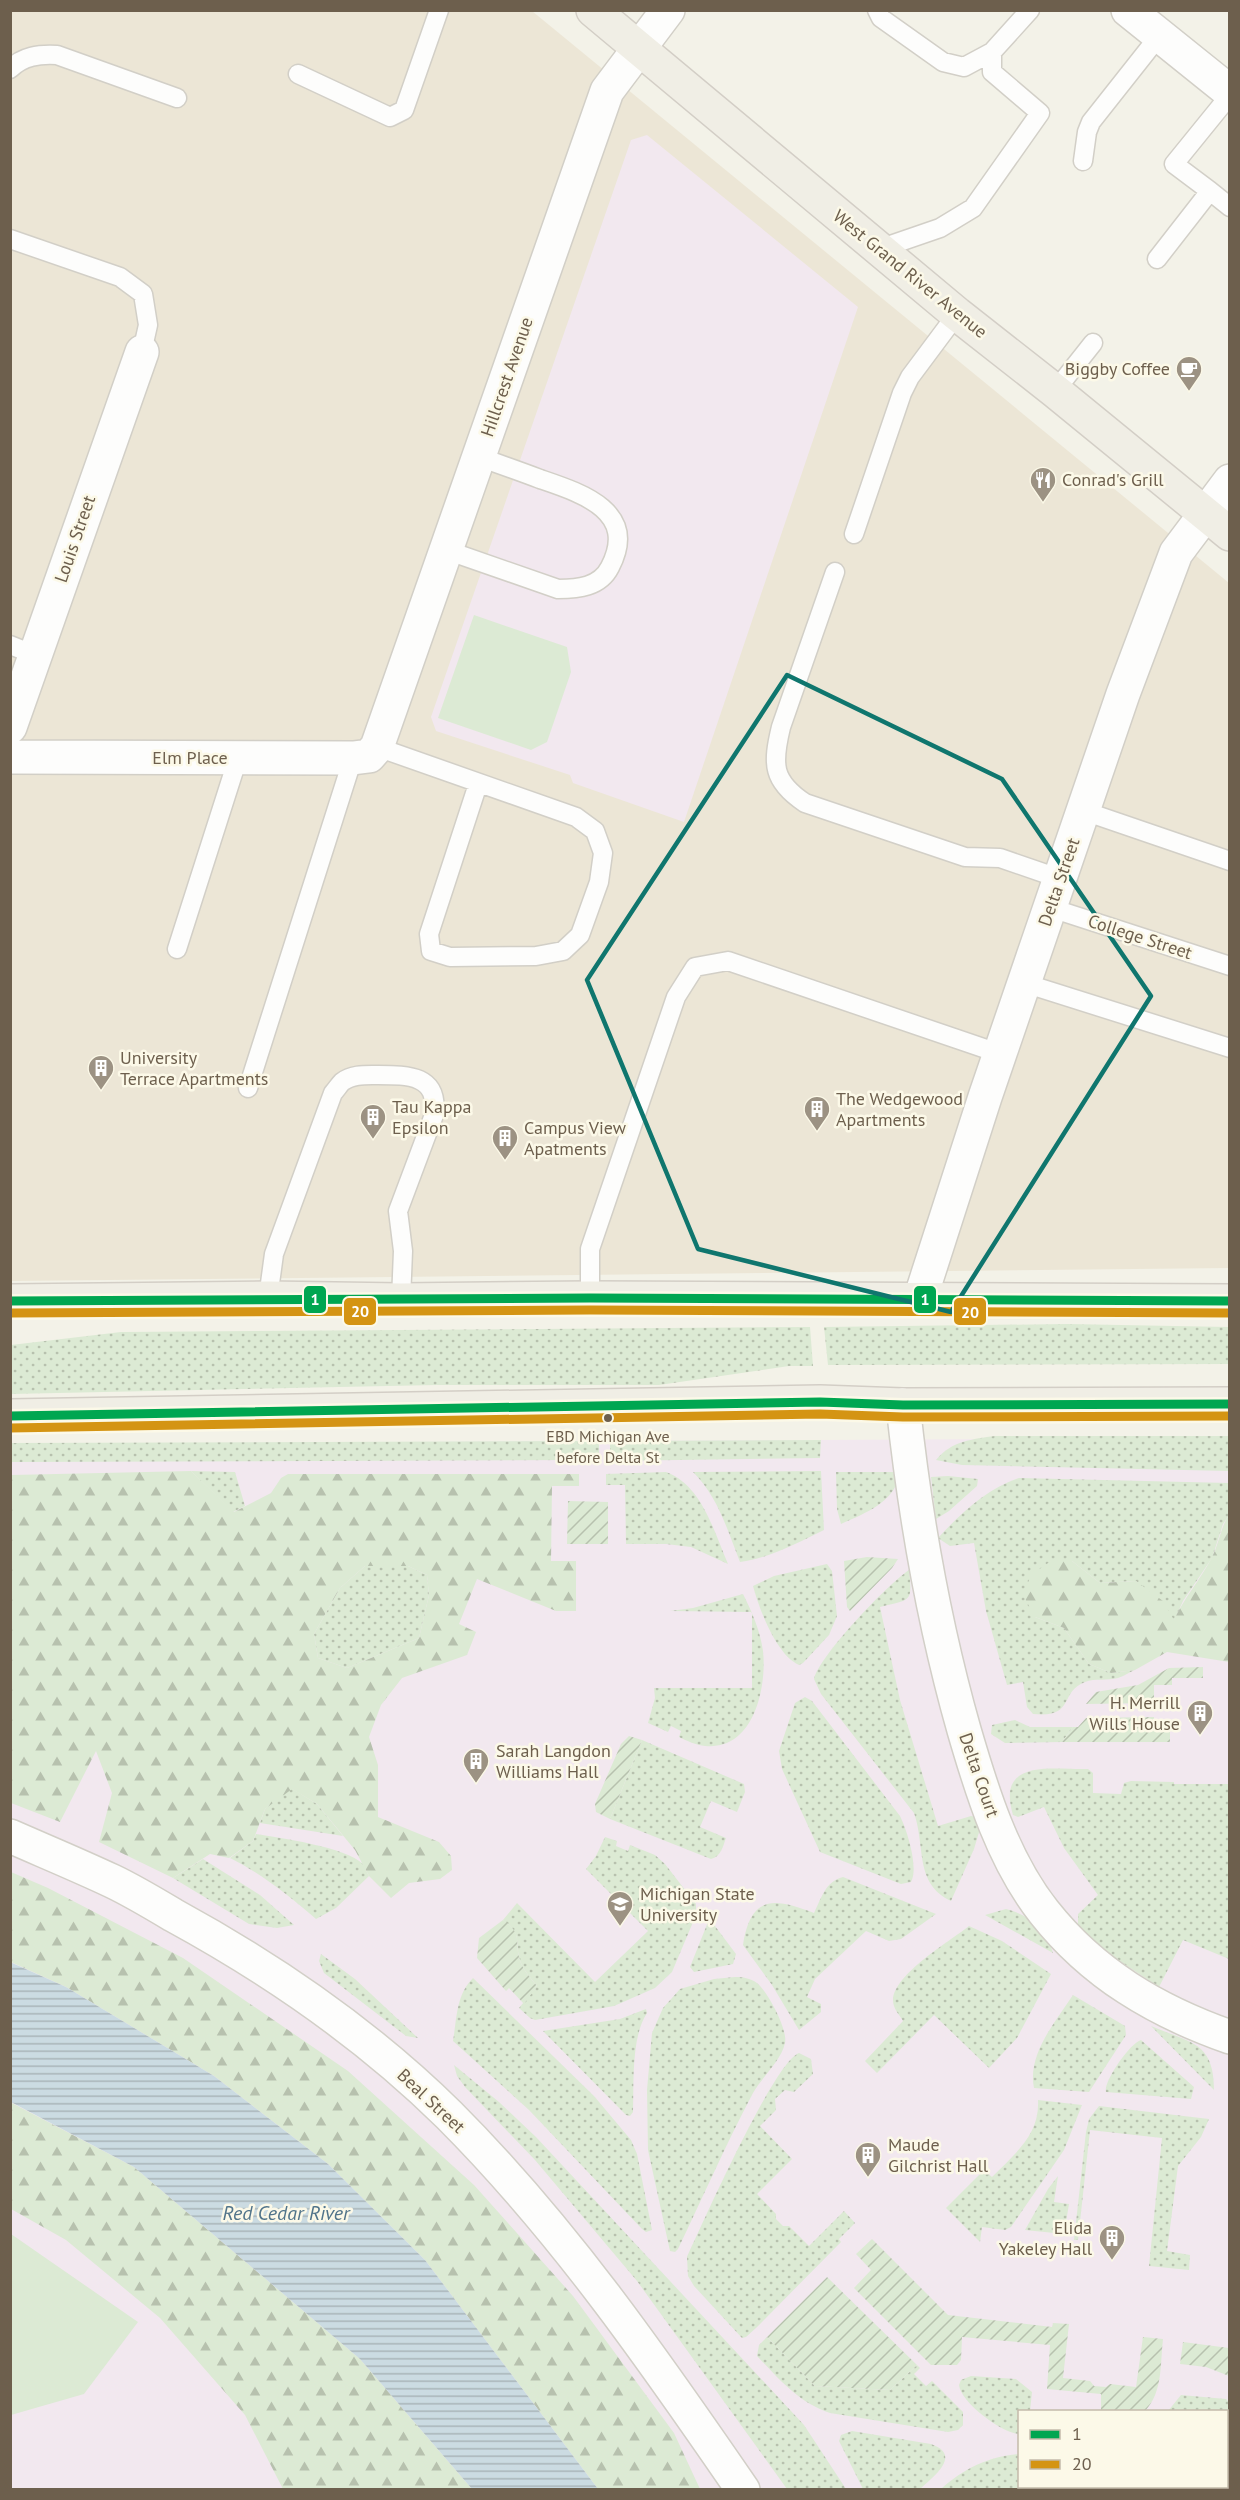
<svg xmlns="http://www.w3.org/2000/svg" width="1240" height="2500" viewBox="0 0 1240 2500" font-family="'PT Sans',sans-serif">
<defs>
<pattern id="grass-dots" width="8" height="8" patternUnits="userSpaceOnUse" patternTransform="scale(1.5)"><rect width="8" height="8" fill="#dcead4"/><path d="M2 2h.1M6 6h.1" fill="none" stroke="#b7c1ae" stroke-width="1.8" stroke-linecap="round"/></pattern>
<pattern id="forest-firs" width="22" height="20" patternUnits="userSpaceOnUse" patternTransform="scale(1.5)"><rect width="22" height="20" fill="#dcead4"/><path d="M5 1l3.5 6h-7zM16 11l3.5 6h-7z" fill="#b7c1ae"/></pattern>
<pattern id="garden-furrows" width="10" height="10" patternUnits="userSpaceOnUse" patternTransform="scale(1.5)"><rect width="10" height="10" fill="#dcead4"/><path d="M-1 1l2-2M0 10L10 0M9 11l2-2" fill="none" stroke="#b7c1ae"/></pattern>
<pattern id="water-rules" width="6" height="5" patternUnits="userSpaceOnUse" patternTransform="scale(1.5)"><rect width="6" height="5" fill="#cbdbe2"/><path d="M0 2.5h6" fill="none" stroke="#a9b5b9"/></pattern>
</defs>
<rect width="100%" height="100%" fill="#f3f2e8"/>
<path fill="#ece6d6" d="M 10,11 L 532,11 L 1229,583 L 1229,1268 L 11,1281 Z"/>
<path fill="#f2e8ef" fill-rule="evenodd" d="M 647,135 L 858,307 L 684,822 L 573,783 L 570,775 L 436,731 L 431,717 L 631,140 Z
M 1229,1438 L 1229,2489 L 11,2489 L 10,1444 ZM 1020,2412 L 1226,2412 L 1226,2486 L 1020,2486 Z"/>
<path fill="url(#grass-dots)" d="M 1067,1324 L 1229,1327 L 1229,1364 L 828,1365 L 824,1327 Z
M 810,1327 L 813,1366 L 789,1366 L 659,1385 L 437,1385 L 11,1394 L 11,1345 L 121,1332 Z
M 995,1436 L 1229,1436 L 1229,1471 L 962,1465 L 936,1460 C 951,1441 973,1439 995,1436 Z
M 821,1440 L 820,1458 L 610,1461 L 610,1441 Z
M 599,1441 L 599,1460 L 10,1462 L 11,1443 Z
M 191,1471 L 235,1472 L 245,1506 L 233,1512 Z
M 821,1471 L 824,1530 C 797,1543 770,1558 740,1562 C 727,1529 718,1497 693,1472 Z
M 666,1472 C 702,1485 714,1532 728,1564 L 691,1547 L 666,1544 L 626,1544 L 625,1485 L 606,1485 L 606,1474 Z
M 836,1472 L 893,1472 L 897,1483 C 888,1505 861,1515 841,1524 L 837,1509 Z
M 948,1476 L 978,1479 L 977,1486 L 949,1511 L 936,1519 L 931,1477 Z
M 1019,1478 L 1229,1483 L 1229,1515 L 1223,1524 L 1212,1558 L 1183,1601 L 1174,1621 L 1136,1581 L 1100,1583 L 1072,1561 L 1051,1561 L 1035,1617 L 1064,1628 L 1089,1664 L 1111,1673 L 1135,1670 C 1130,1672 1124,1676 1118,1678 C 1108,1681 1095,1678 1085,1682 C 1058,1693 1076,1718 1033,1714 L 1027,1707 L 1023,1682 L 1007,1685 L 986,1611 L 974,1543 L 950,1546 L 938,1538 C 960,1514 988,1488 1019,1478 Z
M 827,1564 L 832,1571 L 837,1616 L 829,1635 L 803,1663 L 799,1665 C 776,1655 759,1608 753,1586 L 774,1576 Z
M 365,1566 L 408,1566 L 427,1575 L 429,1595 L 419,1638 L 347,1668 L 318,1658 L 314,1634 L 340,1588 Z
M 909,1570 C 913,1604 910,1599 880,1607 L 900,1700 L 938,1826 L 971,1816 L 976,1817 L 980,1829 L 974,1849 L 951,1901 C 914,1883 926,1848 914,1813 L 821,1694 L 814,1679 C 820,1655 887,1585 909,1570 Z
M 743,1594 C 752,1612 760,1630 763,1651 C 767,1687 754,1751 705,1746 C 696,1745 687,1741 679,1737 L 681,1731 L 671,1726 L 668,1732 L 648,1723 L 655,1698 L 654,1688 L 752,1688 L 752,1612 L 670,1611 L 693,1608 Z
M 805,1697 L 812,1701 L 900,1816 C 907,1830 919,1868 911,1882 L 901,1884 L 820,1852 L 782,1769 L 779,1751 L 795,1703 Z
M 1015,1720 L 1030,1727 L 1073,1727 L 1062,1742 L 1005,1743 L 991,1734 L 992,1725 Z
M 642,1740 L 744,1784 L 745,1792 L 737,1812 L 711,1801 L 700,1827 L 726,1838 C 723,1846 721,1857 711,1859 L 610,1819 Z
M 1088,1769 L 1093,1773 L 1093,1793 L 1121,1794 L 1124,1783 L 1131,1781 L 1174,1782 L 1174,1784 L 1229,1784 L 1229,1959 L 1183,1940 L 1159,1987 L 1106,1952 L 1078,1926 L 1078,1914 L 1098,1895 L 1064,1848 L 1044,1807 L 1018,1817 L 1013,1815 C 996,1758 1051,1770 1088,1769 Z
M 291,1788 L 317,1804 L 343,1836 L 260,1823 L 265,1809 Z
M 256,1834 C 280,1838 346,1847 363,1864 C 365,1867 367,1873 369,1876 L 336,1908 L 316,1919 C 289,1896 262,1874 230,1858 L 253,1841 Z
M 605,1837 L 617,1841 L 616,1846 L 628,1851 L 630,1845 L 655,1855 L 665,1864 L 696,1904 L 696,1915 L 672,1972 L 655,1988 L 614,2006 L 535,2020 L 530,2018 L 519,2008 L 537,1986 C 531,1978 521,1968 519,1957 C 515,1937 522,1935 503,1920 L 517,1903 L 595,1982 L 648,1931 L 586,1869 L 596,1856 Z
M 203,1859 L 260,1895 L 294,1925 L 277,1928 L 249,1924 L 173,1878 Z
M 843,1877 L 936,1914 L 901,1939 L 889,1941 L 866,1931 L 815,1979 L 807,1997 L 821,2004 L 821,2012 L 799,2030 L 772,1985 L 743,1945 C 751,1894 774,1898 814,1913 C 822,1897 825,1882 843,1877 Z
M 1006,1909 C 1030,1915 1046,1929 1053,1953 L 985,1915 Z
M 708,1922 L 712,1922 L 736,1954 L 733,1964 L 694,1972 L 690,1967 Z
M 969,1926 L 1002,1941 L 1051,1974 L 1017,2038 L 989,2068 L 934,2015 L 877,2073 L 865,2061 L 903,2021 C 899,2014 893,2009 893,2000 C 894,1974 949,1942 969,1926 Z
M 321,1954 L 355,1979 L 418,2038 L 406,2036 L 324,1973 L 319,1961 Z
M 735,1977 C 743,1977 750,1978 757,1983 C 768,1992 788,2030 785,2043 C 781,2061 762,2077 753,2093 C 726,2144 703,2197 678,2249 L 675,2252 L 670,2251 L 648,2150 L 647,2090 L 652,2033 L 663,2008 L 680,1989 L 714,1979 Z
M 473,1978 L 594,2096 L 631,2140 L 637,2154 L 652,2230 L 646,2232 L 642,2229 L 529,2110 L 453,2041 C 457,2018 456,1995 473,1978 Z
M 1073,1995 L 1125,2026 L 1126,2035 L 1089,2092 L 1034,2088 C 1027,2054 1056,2021 1073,1995 Z
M 646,2009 L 647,2013 C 631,2037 634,2083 633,2112 L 630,2116 L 626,2115 L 543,2031 L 620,2019 Z
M 1151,2026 C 1190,2043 1214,2041 1214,2090 Z
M 1141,2040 L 1194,2087 L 1191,2099 L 1106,2092 C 1103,2082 1130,2043 1141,2040 Z
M 799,2053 L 811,2059 L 813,2074 L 794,2092 L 785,2090 L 775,2099 L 776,2110 L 760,2126 L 792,2159 L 757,2194 L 776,2214 L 776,2219 L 783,2226 L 789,2226 L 809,2246 L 844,2211 L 855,2223 L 839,2239 L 841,2242 L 756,2328 L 746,2337 L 742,2338 L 694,2286 L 688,2276 L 687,2257 C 702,2225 774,2062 799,2053 Z
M 454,2065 L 499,2102 L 536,2137 L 804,2425 L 846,2489 L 787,2489 L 637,2281 L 535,2160 L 465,2087 L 457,2076 Z
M 1038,2100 L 1082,2105 L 1064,2150 L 1011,2227 L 1005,2230 L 982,2227 L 980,2242 L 946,2208 L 984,2170 L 992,2177 C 1014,2154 1040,2136 1038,2100 Z
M 1099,2106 L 1209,2119 L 1201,2137 L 1178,2166 L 1167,2251 L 1190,2255 L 1189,2270 L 1149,2266 L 1162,2138 L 1090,2130 L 1078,2240 L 1074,2240 L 1086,2132 L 1089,2119 Z
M 1058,2176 L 1054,2202 L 1069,2204 L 1064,2234 L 1025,2230 L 1048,2189 Z
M 767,2337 L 815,2386 L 890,2390 L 917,2365 L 920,2368 L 914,2374 L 926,2386 L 932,2381 L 963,2412 L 963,2425 L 958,2430 L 948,2432 L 830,2413 C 798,2402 780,2380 757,2356 L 759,2345 Z
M 971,2376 L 1016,2379 L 1032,2392 L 1030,2411 L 1020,2412 L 1019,2434 C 1002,2433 961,2403 959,2385 L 961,2380 Z
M 1181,2395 L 1226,2399 L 1229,2402 L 1229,2456 L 1227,2456 L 1226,2412 L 1168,2411 Z
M 852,2431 L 931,2444 C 963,2455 933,2477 920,2489 L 863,2489 L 839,2441 L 841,2435 Z
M 1019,2454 L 1020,2486 L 1122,2487 L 1109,2490 L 941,2489 C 965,2468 988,2457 1019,2454 Z"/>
<path fill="url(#forest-firs)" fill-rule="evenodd" d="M 191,1471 L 234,1512 L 271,1493 L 281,1478 L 288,1474 L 579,1474 L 579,1486 L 552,1486 L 551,1561 L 576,1561 L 576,1611 L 556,1611 L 477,1579 L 459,1624 L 476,1632 L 467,1655 L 402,1678 L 381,1705 L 369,1737 L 378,1765 L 378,1817 L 439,1842 L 451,1856 L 452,1870 L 440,1879 L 409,1883 L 391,1898 L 369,1876 L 355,1850 L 317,1804 L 292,1789 L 265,1809 L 253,1841 L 229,1858 L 210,1854 L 173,1878 L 99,1842 L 112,1793 L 96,1751 L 60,1822 L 11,1803 L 11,1475 ZM 365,1566 L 408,1566 L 427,1575 L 429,1595 L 419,1638 L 347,1668 L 318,1658 L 314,1634 L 340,1588 Z
M 1229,1515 L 1229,1662 L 1167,1652 L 1135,1670 L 1111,1673 L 1089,1664 L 1064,1628 L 1035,1617 L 1023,1595 L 1031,1575 L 1051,1561 L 1072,1561 L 1100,1583 L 1136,1581 L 1163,1601 L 1174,1620 C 1184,1598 1200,1580 1211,1559 C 1219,1545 1220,1528 1229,1515 Z
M 11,1872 L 48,1888 L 183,1958 L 348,2071 L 474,2185 L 573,2296 L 674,2433 L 700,2489 L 598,2489 L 425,2260 L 328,2164 L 214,2076 L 66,1987 L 11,1962 Z
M 10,2102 L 134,2167 L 360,2359 L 472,2489 L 283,2489 L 245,2415 L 160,2318 L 66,2240 L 11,2209 Z"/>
<path fill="#dcead4" d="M 474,615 L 567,647 L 571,672 L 547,742 L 531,750 L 438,718 Z
M 11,2234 L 138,2322 L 84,2394 L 11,2415 Z"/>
<path fill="url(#garden-furrows)" d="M 568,1501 L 608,1502 L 608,1544 L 567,1544 Z
M 867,1557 L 898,1559 L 892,1568 L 850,1611 L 847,1607 L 844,1561 Z
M 1203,1667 L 1203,1678 L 1172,1678 L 1172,1685 L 1154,1685 L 1154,1703 L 1086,1704 L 1096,1692 L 1138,1685 L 1169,1668 Z
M 1154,1717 L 1154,1730 L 1170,1730 L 1170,1742 L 1062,1742 L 1073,1727 L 1078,1727 L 1086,1718 Z
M 629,1736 L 642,1740 L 610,1819 L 596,1812 L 595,1804 L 621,1744 Z
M 503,1920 C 522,1934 515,1937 519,1957 C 521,1968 531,1978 537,1986 L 524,2004 L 509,1988 L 506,1991 L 477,1958 L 479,1938 Z
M 872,2239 L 948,2315 L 1052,2327 L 1053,2323 L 1069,2324 L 1063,2378 L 1090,2381 L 1094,2386 L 1106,2387 L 1110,2384 L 1136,2387 L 1143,2337 L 1163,2339 C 1160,2365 1163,2392 1145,2411 L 1101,2411 L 1101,2394 L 1047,2389 L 1050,2345 L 962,2337 L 961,2360 L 957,2365 L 931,2365 L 854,2288 L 871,2270 L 856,2254 Z
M 827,2277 L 917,2365 L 890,2390 L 815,2386 L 767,2337 Z
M 1183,2342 L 1229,2348 L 1229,2376 L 1206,2367 L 1180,2364 Z"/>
<path fill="url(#water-rules)" d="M 10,1962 L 66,1987 L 214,2076 L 328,2164 L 425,2260 L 598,2489 L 472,2489 L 360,2359 L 134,2167 L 11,2102 Z"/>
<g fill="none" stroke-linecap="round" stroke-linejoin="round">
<g stroke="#d2cfc7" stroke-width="21">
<path id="lane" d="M 877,10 L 881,18 L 943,62 L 964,67 L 992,52 L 1030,10
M 10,69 C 23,56 39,54 57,55 L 177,98
M 298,74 L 390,117 L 404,110 L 439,10
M 1083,161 L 1087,132 L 1091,122 L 1159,36
M 1210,191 L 1230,207
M 10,239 L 120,277 L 143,294 L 148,325 L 142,352
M 879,249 L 940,228 L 973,208 L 1040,113 L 992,72 L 992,52
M 1157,259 L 1210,191 L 1174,164 L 1230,95
M 1055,391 L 1093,343
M 854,534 L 902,393 L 910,377 L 957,314
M 446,550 L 558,589 C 578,589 600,587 610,567 C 639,511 581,493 540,479 C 519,471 499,464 479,457
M 835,572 L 781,727 C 772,764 772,781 805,803 L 965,857 L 1000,858 L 1061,879
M 10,645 L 35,655
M 377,747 L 576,817 L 595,831 L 603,853 L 599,882 L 580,935 L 563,951 L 536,956 L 450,957 L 431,951 L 429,934 L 478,784
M 1084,811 L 1230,861
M 1051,908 L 1230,966
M 177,949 L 238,758
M 1024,983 L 1230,1048
M 248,1088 L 353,758
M 268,1298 L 274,1254 L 333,1093 C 336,1090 339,1085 342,1082 C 352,1074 366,1075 378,1075 C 409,1075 439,1075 434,1115 L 398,1211 L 403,1251 L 401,1300
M 590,1298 L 590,1249 L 676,997 L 695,967 L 728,961 L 1001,1054"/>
</g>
<g stroke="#d2cfc7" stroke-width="36">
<path id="street" d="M 1128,10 L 1230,92
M 10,727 L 142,352
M 10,757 L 353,758 L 369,756 L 377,747 L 607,91 L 668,10
M 920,1299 L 985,1097 L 1123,694 L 1176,553 L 1230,481
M 903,1405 C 915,1517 933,1621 964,1730 C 982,1792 1003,1860 1044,1912 C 1093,1974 1156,2011 1230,2037
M 10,1836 C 44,1851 78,1865 112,1881 C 133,1891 153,1903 173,1915 C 272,1969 368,2035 449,2115 C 562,2228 653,2359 743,2490"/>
</g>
<g stroke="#d3cec6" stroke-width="36">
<path id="primary" d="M 593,10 L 957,314 L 1055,391 L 1230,534
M 10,1301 L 268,1298 L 401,1300 L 590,1298 L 1230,1301
M 10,1416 L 820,1402 L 903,1405 L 1230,1404"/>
</g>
<use href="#lane" stroke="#fdfdfc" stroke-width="18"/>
<use href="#street" stroke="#fdfdfc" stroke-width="33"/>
<use href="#primary" stroke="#f0eee5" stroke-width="33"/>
<g stroke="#fcf9e8" stroke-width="14">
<path id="bus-1" d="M 10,1301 L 590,1298 L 1230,1301
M 10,1416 L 820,1402 L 903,1405 L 1230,1404"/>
</g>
<g stroke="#fcf9e8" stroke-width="14">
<path id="bus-2" d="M 10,1313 L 590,1310 L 1230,1313
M 10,1428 L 820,1414 L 903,1417 L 1230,1416"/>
</g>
<use href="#bus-1" stroke="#00a651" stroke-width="9"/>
<use href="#bus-2" stroke="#d49413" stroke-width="9"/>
</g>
<path fill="none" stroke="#0f766e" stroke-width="4.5" stroke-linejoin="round" d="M 787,675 L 1002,779 L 1151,996 L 951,1312 L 698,1249 L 587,980 Z"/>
<defs>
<g id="cafe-pin" transform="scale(1.35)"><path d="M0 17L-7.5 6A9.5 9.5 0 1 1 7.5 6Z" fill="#9c9283" stroke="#fcf9e8"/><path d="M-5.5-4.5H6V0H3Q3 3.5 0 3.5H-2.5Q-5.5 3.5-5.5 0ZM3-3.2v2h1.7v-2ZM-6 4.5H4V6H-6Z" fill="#fff"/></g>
<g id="restaurant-pin" transform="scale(1.35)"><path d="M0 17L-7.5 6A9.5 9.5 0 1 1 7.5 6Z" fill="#9c9283" stroke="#fcf9e8"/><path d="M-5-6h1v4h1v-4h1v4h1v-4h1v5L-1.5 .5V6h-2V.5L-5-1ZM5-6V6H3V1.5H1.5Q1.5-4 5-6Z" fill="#fff"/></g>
<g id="building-pin" transform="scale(1.35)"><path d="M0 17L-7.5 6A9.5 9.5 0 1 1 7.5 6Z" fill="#9c9283" stroke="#fcf9e8"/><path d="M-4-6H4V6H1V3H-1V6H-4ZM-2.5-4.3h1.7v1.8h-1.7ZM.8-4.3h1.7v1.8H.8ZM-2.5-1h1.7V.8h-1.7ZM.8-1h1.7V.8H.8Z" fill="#fff"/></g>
<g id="university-pin" transform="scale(1.35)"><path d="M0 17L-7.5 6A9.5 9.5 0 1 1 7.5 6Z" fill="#9c9283" stroke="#fcf9e8"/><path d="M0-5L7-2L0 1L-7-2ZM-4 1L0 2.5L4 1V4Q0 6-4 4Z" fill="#fff"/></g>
</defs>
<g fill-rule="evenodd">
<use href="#cafe-pin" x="1189" y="369"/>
<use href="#restaurant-pin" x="1043" y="480"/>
<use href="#building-pin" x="101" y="1068"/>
<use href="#building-pin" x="817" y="1109"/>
<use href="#building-pin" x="373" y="1117"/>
<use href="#building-pin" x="505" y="1138"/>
<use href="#building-pin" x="1200" y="1713"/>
<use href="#building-pin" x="476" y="1761"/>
<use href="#university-pin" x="620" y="1904"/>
<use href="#building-pin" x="868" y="2155"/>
<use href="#building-pin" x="1112" y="2238"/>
</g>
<circle fill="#6d5f4d" stroke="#fcf9e8" stroke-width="2" cx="608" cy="1418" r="5"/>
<g text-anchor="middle" stroke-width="5" stroke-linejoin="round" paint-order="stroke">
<g font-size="16" fill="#6d5f4d" stroke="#fcf9e8">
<text x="608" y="1442">EBD Michigan Ave<tspan x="608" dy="21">before Delta St</tspan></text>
</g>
<g font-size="18" fill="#6d5f4d" stroke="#fcf9e8">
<text transform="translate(910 274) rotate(39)" y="6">West Grand River Avenue</text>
<text transform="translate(507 377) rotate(-71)" y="6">Hillcrest Avenue</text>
<text transform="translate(75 539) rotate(-71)" y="6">Louis Street</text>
<text x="190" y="764">Elm Place</text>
<text transform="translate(1059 882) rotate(-71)" y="6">Delta Street</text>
<text transform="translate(1140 937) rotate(18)" y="6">College Street</text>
<text transform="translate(979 1775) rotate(71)" y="6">Delta Court</text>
<text transform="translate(431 2101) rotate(43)" y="6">Beal Street</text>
</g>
<g font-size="18" fill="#6d5f4d" stroke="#fcf9e8" text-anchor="start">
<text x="1170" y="375" text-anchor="end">Biggby Coffee</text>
<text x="1062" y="486">Conrad's Grill</text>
<text x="120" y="1064">University<tspan x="120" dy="21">Terrace Apartments</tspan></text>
<text x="836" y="1105">The Wedgewood<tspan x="836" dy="21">Apartments</tspan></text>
<text x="392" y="1113">Tau Kappa<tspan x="392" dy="21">Epsilon</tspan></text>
<text x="524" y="1134">Campus View<tspan x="524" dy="21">Apatments</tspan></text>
<text x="1180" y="1709" text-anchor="end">H. Merrill<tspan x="1180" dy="21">Wills House</tspan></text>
<text x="496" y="1757">Sarah Langdon<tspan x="496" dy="21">Williams Hall</tspan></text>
<text x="640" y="1900">Michigan State<tspan x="640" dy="21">University</tspan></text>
<text x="888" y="2151">Maude<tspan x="888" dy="21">Gilchrist Hall</tspan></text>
<text x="1092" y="2234" text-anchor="end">Elida<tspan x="1092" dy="21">Yakeley Hall</tspan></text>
</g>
<g font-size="20" font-style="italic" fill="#51748a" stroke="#fcf9e8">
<text x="286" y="2220">Red Cedar River</text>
</g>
</g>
<g stroke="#fcf9e8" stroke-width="2">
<rect x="303" y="1285" width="24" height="29" rx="6" fill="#00a651"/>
<rect x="913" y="1285" width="24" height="29" rx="6" fill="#00a651"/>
<rect x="343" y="1297" width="34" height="29" rx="6" fill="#d49413"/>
<rect x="953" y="1297" width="34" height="29" rx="6" fill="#d49413"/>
</g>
<g font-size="16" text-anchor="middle" font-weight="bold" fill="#fff">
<text x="315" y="1305">1</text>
<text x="925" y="1305">1</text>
<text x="360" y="1317">20</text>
<text x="970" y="1318">20</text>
</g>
<rect width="1240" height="2500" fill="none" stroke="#6d5f4d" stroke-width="24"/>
<rect x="1018" y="2410" width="210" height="78" fill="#fcf9e8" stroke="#c3bbaa" stroke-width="1.5"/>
<rect x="1030" y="2430" width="30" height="9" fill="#00a651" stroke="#c3bbaa" stroke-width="1.5"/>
<text x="1072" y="2440" font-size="18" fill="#6d5f4d">1</text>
<rect x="1030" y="2460" width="30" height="9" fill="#d49413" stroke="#c3bbaa" stroke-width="1.5"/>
<text x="1072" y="2470" font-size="18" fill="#6d5f4d">20</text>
</svg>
